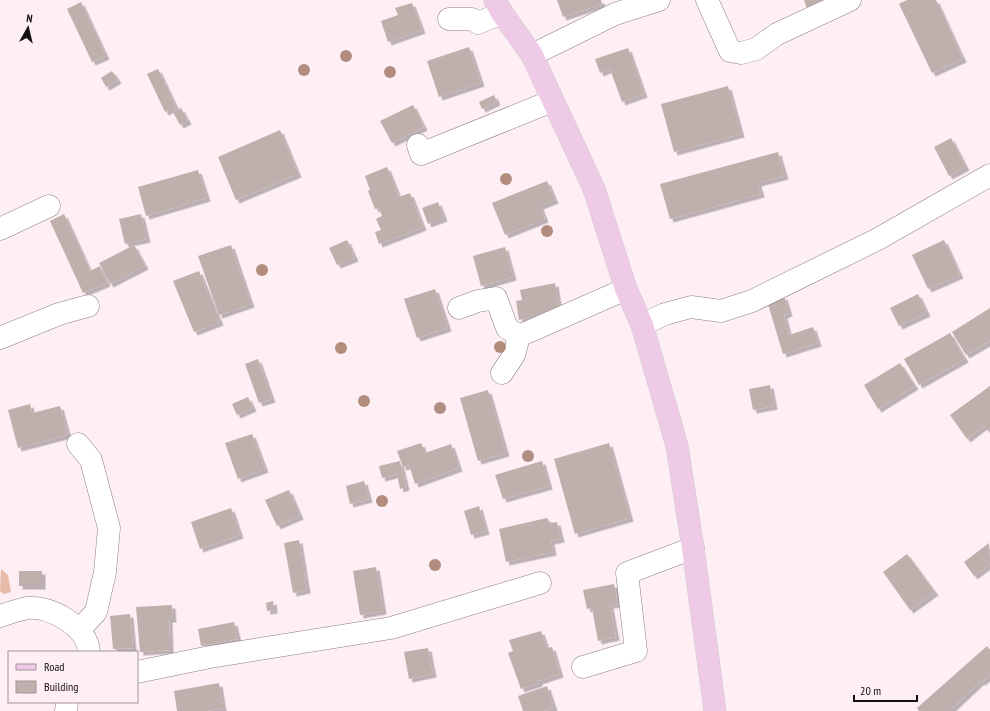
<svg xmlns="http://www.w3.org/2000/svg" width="990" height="711" viewBox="0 0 990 711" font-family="'PT Sans Narrow',sans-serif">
<defs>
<filter id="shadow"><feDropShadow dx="3.5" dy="3.5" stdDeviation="0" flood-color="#0004"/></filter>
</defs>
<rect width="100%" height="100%" fill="#fdeff3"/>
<path fill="#e7bba7" d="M 1,569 L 8,575 L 11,592 L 4,594 L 0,591 Z"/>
<path fill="#bfafad" filter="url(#shadow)" d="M 557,0 L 601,0 L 602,4 L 563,17 Z
M 804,0 L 828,0 L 807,9 Z
M 907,0 L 936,0 L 963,59 L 932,73 L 899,4 Z
M 81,2 L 106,56 L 92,62 L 67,9 Z
M 412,3 L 422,30 L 388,42 L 381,21 L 398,15 L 395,8 Z
M 469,47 L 481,83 L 439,97 L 427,61 Z
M 628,48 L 644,94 L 622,102 L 610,69 L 600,73 L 595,59 Z
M 158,69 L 176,107 L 165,112 L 147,74 Z
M 112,71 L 118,80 L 106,87 L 101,78 Z
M 728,86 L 741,134 L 674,152 L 661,104 Z
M 494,95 L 497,102 L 482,109 L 479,102 Z
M 413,105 L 424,127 L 392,143 L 380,121 Z
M 181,108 L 188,121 L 180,125 L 173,112 Z
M 280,130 L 298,174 L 236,200 L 218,157 Z
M 951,138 L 966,167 L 949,176 L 934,147 Z
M 778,152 L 785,176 L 758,183 L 761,194 L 670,219 L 660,184 Z
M 387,167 L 399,197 L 410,193 L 423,227 L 379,244 L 375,232 L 381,230 L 376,219 L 382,216 L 379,208 L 375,209 L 368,191 L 370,190 L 365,176 Z
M 198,170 L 207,198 L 146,216 L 138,187 Z
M 547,181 L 555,200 L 540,206 L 545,219 L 505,235 L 492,203 Z
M 438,202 L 444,218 L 428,224 L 422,208 Z
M 64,214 L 90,271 L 100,266 L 107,283 L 83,293 L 50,221 Z
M 141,214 L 147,239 L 125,244 L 119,219 Z
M 347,240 L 355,258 L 337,265 L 329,248 Z
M 944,240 L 960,275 L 928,289 L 912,255 Z
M 134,245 L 145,266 L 110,284 L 99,263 Z
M 231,245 L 251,304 L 219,315 L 198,256 Z
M 505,247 L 513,277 L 481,286 L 473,256 Z
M 199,271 L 220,322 L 194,332 L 173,281 Z
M 555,283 L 560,313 L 519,320 L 516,301 L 522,300 L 520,290 Z
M 435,289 L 448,328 L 417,338 L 404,299 Z
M 918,294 L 927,313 L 899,326 L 890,308 Z
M 784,296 L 789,313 L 784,315 L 789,335 L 813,327 L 818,343 L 783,354 L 767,301 Z
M 990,308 L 990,341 L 966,355 L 952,332 Z
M 950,333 L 965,359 L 919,385 L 904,359 Z
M 258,359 L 272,399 L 259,403 L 245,364 Z
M 900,363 L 915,386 L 878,409 L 864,385 Z
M 770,385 L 774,406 L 753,410 L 749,389 Z
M 990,386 L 990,429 L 988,431 L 984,426 L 967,439 L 950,415 Z
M 488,390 L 506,453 L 478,461 L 460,398 Z
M 248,397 L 253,408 L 237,415 L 232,404 Z
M 30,404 L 32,413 L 60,406 L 68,435 L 18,448 L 8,410 Z
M 252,434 L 265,469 L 238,479 L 225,443 Z
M 421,443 L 425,453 L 451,444 L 459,468 L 415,484 L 409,465 L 403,467 L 397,451 Z
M 609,443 L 630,518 L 575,534 L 554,459 Z
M 400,461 L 406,487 L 400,489 L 397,474 L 382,478 L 379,466 Z
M 542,461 L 549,486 L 503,499 L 495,475 Z
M 364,481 L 369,499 L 350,504 L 346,486 Z
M 289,490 L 300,516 L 277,526 L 265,500 Z
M 479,506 L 486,531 L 471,535 L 464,511 Z
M 231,508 L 240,535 L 200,549 L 191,522 Z
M 547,518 L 550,523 L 557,522 L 561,539 L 551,541 L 553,552 L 506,562 L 499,529 Z
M 299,540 L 307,590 L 293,593 L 284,543 Z
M 989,543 L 990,564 L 974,576 L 964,562 Z
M 907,554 L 935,592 L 910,610 L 883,572 Z
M 376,567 L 383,611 L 360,615 L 353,571 Z
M 19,571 L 42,571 L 42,586 L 19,586 Z
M 614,584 L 618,604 L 610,605 L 616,637 L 598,641 L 592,608 L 587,609 L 583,590 Z
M 273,601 L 274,610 L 267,611 L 266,603 Z
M 172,605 L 173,619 L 169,619 L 170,650 L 140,652 L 136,607 Z
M 130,614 L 133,648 L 113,649 L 110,616 Z
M 234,622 L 238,639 L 201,646 L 198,629 Z
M 541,631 L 547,648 L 552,647 L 560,674 L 539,681 L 539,683 L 521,689 L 508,653 L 513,651 L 509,640 Z
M 987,646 L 990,650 L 990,675 L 982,682 L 981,681 L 949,711 L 919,711 L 917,708 Z
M 428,648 L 433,674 L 409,679 L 404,652 Z
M 219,683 L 223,708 L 206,711 L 177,711 L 174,691 Z
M 547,686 L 554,708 L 544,711 L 523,711 L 518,696 Z"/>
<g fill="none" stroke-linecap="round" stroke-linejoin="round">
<g stroke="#8d7e82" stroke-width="23">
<path id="minor" d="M 707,0 L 730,51 L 741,53 L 756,49 L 777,34 L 850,0
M 449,19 L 472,19 L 478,23 L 502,13
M 532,55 L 615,14 L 659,0
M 418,145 L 421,154 L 552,101
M 0,229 L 49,206
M 459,308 L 478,301 L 496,298 L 507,328 L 519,336
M 642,325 L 665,314 L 691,307 L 721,311 L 752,301 L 878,239 L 990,175
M 519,336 L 626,289
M 0,338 L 59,314 L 88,306
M 502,373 L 514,355 L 519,336
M 78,444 L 91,460 L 109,528 L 105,572 L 96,612 L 79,630
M 0,616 C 9,613 18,610 27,608 C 50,605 88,627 89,652
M 583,667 L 636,651 L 627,573 L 693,548
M 137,672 L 210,657 L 391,628 L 540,583
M 66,711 L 67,702"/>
</g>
<g stroke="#d0cfcf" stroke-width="23">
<path id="major" d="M 495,0 L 502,13 L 532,55 L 594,189 L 626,289 L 642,325 L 677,446 L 693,548 L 715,711"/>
</g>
<use href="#minor" stroke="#fff" stroke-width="22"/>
<use href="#major" stroke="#efcae7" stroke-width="22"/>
</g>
<g fill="#b28d7e">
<circle cx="346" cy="56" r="6"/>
<circle cx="304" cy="70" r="6"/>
<circle cx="390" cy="72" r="6"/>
<circle cx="506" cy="179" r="6"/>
<circle cx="547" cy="231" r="6"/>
<circle cx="262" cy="270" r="6"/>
<circle cx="500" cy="347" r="6"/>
<circle cx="341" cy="348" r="6"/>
<circle cx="364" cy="401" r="6"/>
<circle cx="440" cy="408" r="6"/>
<circle cx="528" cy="456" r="6"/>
<circle cx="382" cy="501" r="6"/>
<circle cx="435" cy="565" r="6"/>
</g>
<rect x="8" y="651" width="130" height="52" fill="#fdeff3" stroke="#a09699"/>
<rect x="16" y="664" width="20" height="6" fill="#efcae7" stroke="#a09699"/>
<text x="44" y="671" font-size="12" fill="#151011">Road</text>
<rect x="16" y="681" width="20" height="12" fill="#bfafad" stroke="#a09699"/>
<text x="44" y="691" font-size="12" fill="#151011">Building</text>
<g transform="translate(28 28) rotate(8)" stroke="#fdeff3" stroke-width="3" paint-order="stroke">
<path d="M0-3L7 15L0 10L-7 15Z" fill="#151011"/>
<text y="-6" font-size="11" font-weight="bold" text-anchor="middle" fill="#151011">N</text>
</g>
<path d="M854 695v6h63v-6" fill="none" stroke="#151011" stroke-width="2"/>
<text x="860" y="695" font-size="12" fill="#151011" stroke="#fdeff3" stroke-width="3" paint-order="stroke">20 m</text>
</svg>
